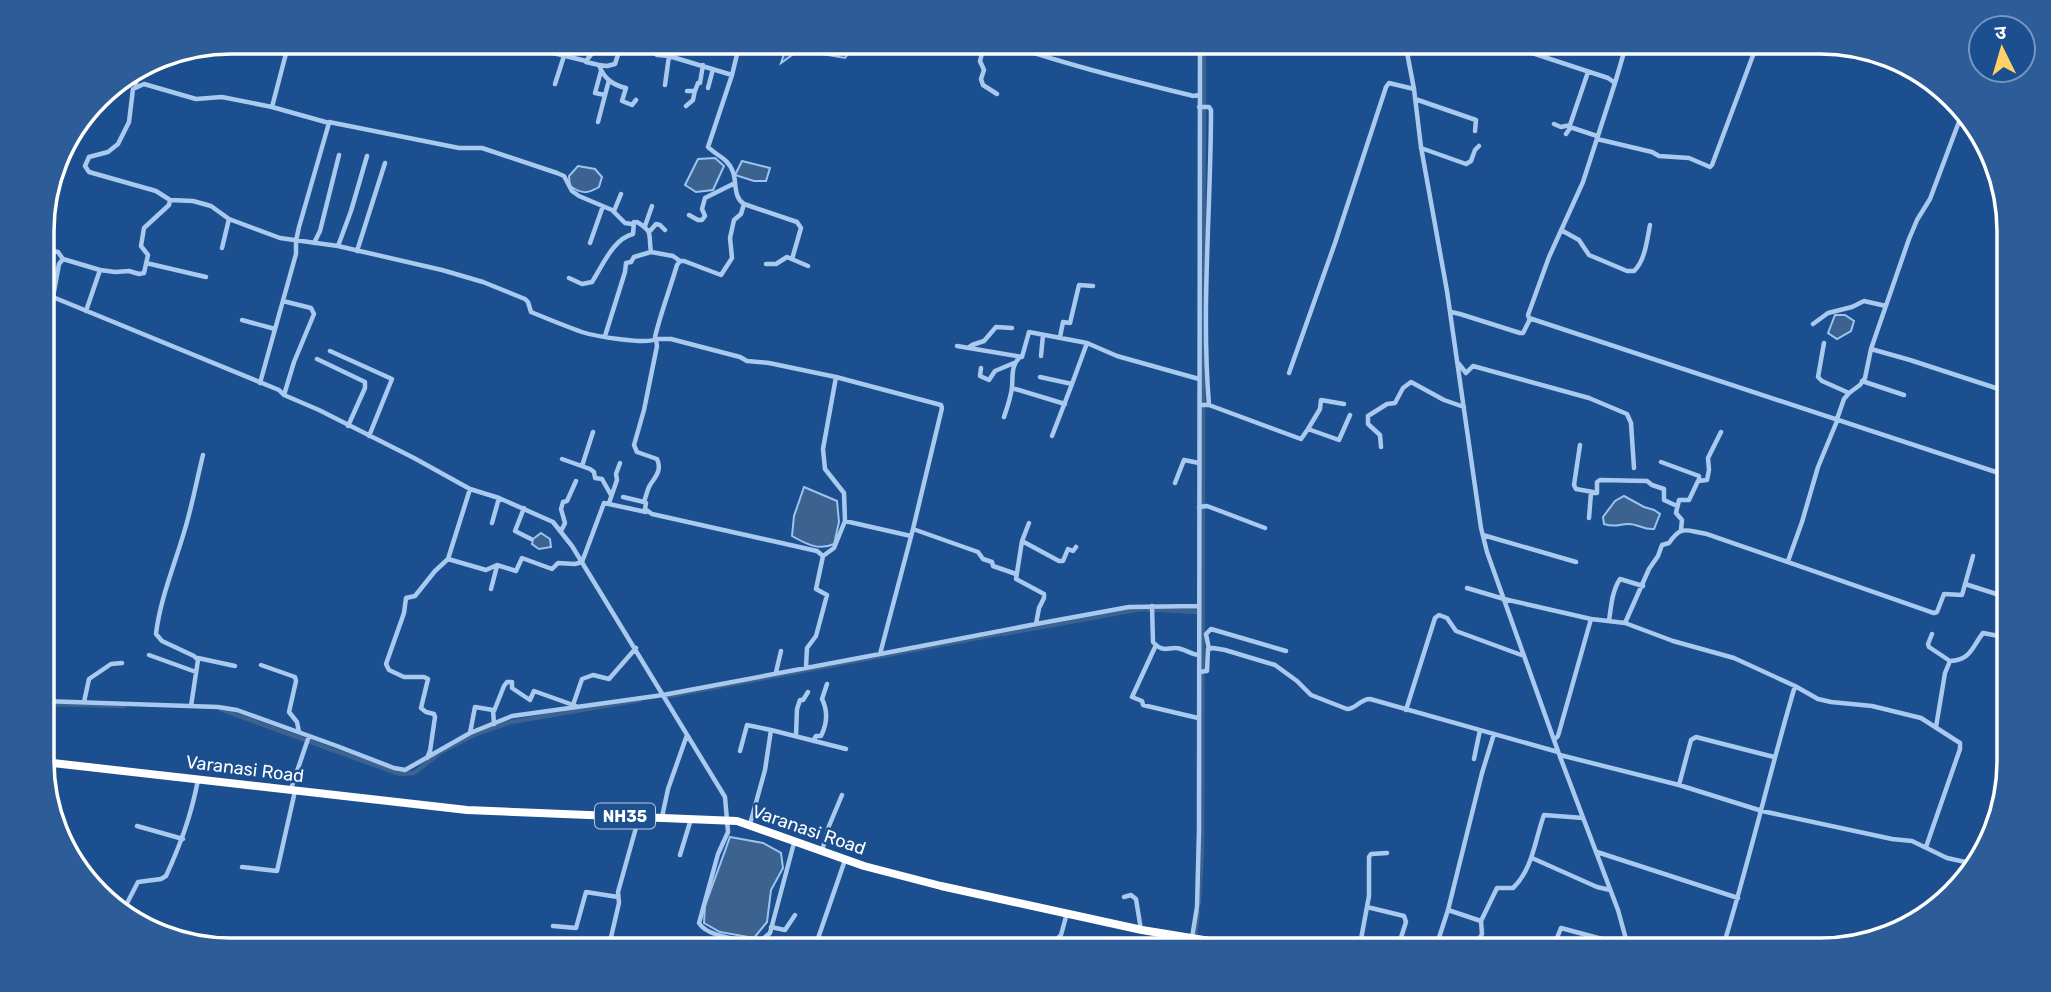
<svg xmlns="http://www.w3.org/2000/svg" width="2051" height="992" viewBox="0 0 2051 992" font-family="Rubik,'Noto Sans Devanagari',sans-serif">
<rect width="100%" height="100%" fill="#1b4f8f"/>
<path fill="#3c6290" stroke="#9cc4f0" stroke-width="2" d="M 788,42 L 863,42 L 863,45 L 852,49 L 845,58 L 799,50 L 781,63 Z
M 715,158 L 724,166 L 713,190 L 696,192 L 685,185 L 698,159 Z
M 742,161 L 770,168 L 766,181 L 754,181 L 735,175 Z
M 578,166 L 595,169 L 602,177 L 599,187 C 587,194 582,194 570,186 L 569,176 Z
M 1835,315 L 1845,315 L 1854,321 L 1851,331 L 1837,339 L 1828,333 Z
M 804,487 L 837,501 L 839,522 L 834,544 C 819,551 806,544 792,536 L 794,516 Z
M 1624,496 L 1644,507 L 1654,510 L 1660,514 L 1654,529 C 1644,530 1638,524 1629,524 C 1618,524 1616,528 1604,524 L 1603,517 L 1615,501 Z
M 541,533 L 550,539 L 551,547 L 539,549 L 532,544 L 533,539 Z
M 730,837 L 763,843 L 781,853 L 783,868 L 771,890 L 767,922 L 754,938 L 720,932 L 704,923 L 705,906 Z"/>
<g fill="none" stroke-linecap="round" stroke-linejoin="round">
<path stroke="#3c6290" stroke-width="4.5" d="M 1003,634 L 1141,609 L 1201,612
M 669,696 L 999,634
M 43,704 L 124,706
M 220,709 L 399,774 L 414,773 L 441,752 L 474,735 L 511,722 L 640,700
M 1199,903 L 1202,851 L 1204,42
M 1195,936 L 1198,912"/>
<path stroke="#a9c9ee" stroke-width="4.5" d="M 485,42 L 545,51 L 586,61 L 600,43 L 607,44 L 609,42
M 658,42 L 653,52 L 657,55 L 669,56 L 732,75
M 740,42 L 732,75 L 708,147 C 717,156 729,159 733,172 C 737,183 733,197 744,204
M 985,42 L 980,61 L 984,70 L 981,79 L 983,85 L 997,94
M 1001,42 C 1063,64 1129,80 1193,96 L 1199,95
M 1405,42 L 1414,89 L 1421,147 L 1447,291 L 1481,528 L 1487,552 L 1559,754 L 1618,910 L 1629,950
M 1499,42 L 1608,78 L 1615,83 L 1583,182 L 1549,257 L 1528,315 L 1529,318 L 2008,476
M 586,62 L 599,65 C 604,79 613,85 626,88 L 622,101 L 632,105 L 636,100
M 599,65 L 607,66 L 615,64 L 622,42
M 136,70 L 136,86
M 601,71 L 595,93 L 605,95
M 1615,83 L 1627,42
M 555,84 L 564,56
M 665,85 L 669,56
M 708,88 L 713,69
M 687,91 L 695,91 L 698,83 L 700,83 L 703,65
M 1415,99 L 1476,120 L 1475,131
M 686,106 L 693,100 L 695,90
M 1199,107 L 1209,107 L 1211,110 C 1211,209 1201,307 1209,405
M 329,122 L 459,148 L 482,148 L 557,173 L 564,176 L 572,191 L 579,196 L 612,210 L 625,223 L 632,224 L 637,222 C 654,232 648,234 651,252 L 673,256 L 680,261
M 598,122 L 609,80
M 1554,124 L 1561,127 L 1570,125 L 1588,72
M 1566,134 L 1570,128 L 1573,128 L 1597,136
M 1597,139 L 1652,152 L 1659,156 L 1689,158 L 1710,167 L 1712,165 L 1758,42
M 1421,148 L 1466,164 L 1471,161 L 1475,150 L 1479,146
M 170,200 L 193,201 L 211,206 L 229,219
M 614,211 L 621,194
M 689,215 L 698,220 L 702,220 L 705,216 L 702,209 L 705,198 L 735,183
M 645,226 L 652,206
M 1561,230 L 1579,240 L 1589,255 L 1627,271 L 1634,271 C 1645,261 1647,240 1650,225
M 650,231 L 656,224 L 660,225 L 665,230
M 314,243 L 320,231 L 339,155
M 590,243 L 603,206
M 338,246 L 351,211 L 367,156
M 222,248 L 229,219 L 280,238 L 338,246 L 442,270 L 483,282 L 525,299 L 528,302 L 531,312 C 548,319 565,326 582,332 C 594,336 647,345 656,339 L 657,346 L 644,410 L 634,445 L 637,452 L 657,459 C 662,470 656,476 650,485 C 647,490 646,497 644,502 L 646,503 L 645,509 L 652,514 L 817,551 L 823,556 L 816,589 L 827,595 L 816,636 L 807,648 L 806,667
M 43,249 L 58,252 L 63,259
M 357,251 L 385,163
M 146,263 L 206,277
M 766,264 L 776,264 L 787,257 L 808,266
M 569,278 L 582,284 L 592,282 C 603,265 613,239 633,234 L 634,222
M 43,293 L 279,390 L 284,395 L 319,410 L 414,458 L 470,489 L 499,498 L 553,522 L 572,546 L 725,797 L 728,832 L 718,854 L 699,923 C 707,937 739,939 755,943 L 758,943 L 770,933 L 794,843
M 53,297 L 59,264 L 63,259 L 100,270 L 115,272 L 129,271 L 139,274 L 144,273 L 148,255 L 141,246 L 144,228 L 169,205 L 170,200 L 156,191 L 89,172 L 85,166 L 89,157 L 108,152 L 118,144 L 129,122 L 133,89 L 144,84 L 196,99 L 222,97 L 272,107
M 283,301 L 311,308 L 314,314 L 294,362 L 284,395
M 86,311 L 100,270
M 1451,312 L 1460,314 L 1520,333 L 1523,333 L 1530,319
M 242,320 L 275,329
M 1813,324 L 1828,313 L 1852,307 L 1864,301 L 1886,306
M 605,336 L 625,272 L 626,263 L 631,262 L 634,257 L 651,252
M 1060,337 L 1063,322 L 1070,323 L 1079,285 L 1093,286
M 1824,343 L 1818,377 L 1822,381 L 1849,393
M 957,346 L 1022,357 L 1029,332 L 1087,343 L 1117,356 L 1199,379
M 969,347 L 972,345 L 984,341 L 996,327 L 1012,328
M 1871,349 L 1910,360 L 2008,392
M 330,351 L 392,379 L 369,436
M 1041,356 L 1043,335
M 317,359 L 365,382 L 365,388 L 348,426
M 1459,364 L 1466,373 L 1473,366 L 1589,398 L 1627,414 L 1631,423 L 1634,468
M 981,368 L 980,376 L 989,380 L 995,371 L 1014,363
M 1289,373 L 1335,243 L 1386,87 L 1389,83 L 1414,89
M 836,377 L 823,449 L 825,469 L 844,493 L 845,521
M 1040,377 L 1072,384 L 1087,343
M 1862,381 L 1904,395
M 260,383 L 296,254 L 296,241 L 299,227 L 329,123 L 272,107 L 289,42
M 1012,388 L 1065,404
M 1200,405 L 1209,405 L 1301,439 L 1308,429 L 1339,440 L 1350,415
M 1004,417 C 1007,408 1011,397 1012,387 C 1013,377 1011,366 1019,358
M 1837,419 L 1844,399 L 1849,393 L 1860,385 L 1865,378 L 1871,349 L 1909,239 L 1917,220 L 1930,199 L 1963,111
M 1308,429 L 1320,409 L 1321,400 L 1344,404
M 1052,436 L 1072,384
M 1580,445 L 1574,485 L 1576,489 L 1593,492
M 1381,447 L 1380,435 L 1368,424 L 1368,416 L 1387,404 L 1395,403 L 1403,388 L 1411,382 L 1444,400 L 1464,407
M 562,459 L 590,469 L 594,472 L 595,478 L 602,479 L 611,495
M 1661,462 L 1699,476 L 1699,480
M 582,466 L 593,432
M 1175,483 L 1184,460 L 1199,463
M 623,497 L 644,502
M 609,503 L 617,480 L 616,474 L 620,463
M 1199,507 L 1207,506 L 1265,528
M 524,508 L 515,531 L 531,539
M 1589,518 L 1591,493 L 1597,493 L 1597,482 L 1600,480 L 1647,481 L 1652,485 L 1664,489 L 1664,500 L 1677,506
M 492,523 L 499,498
M 913,529 L 978,552 L 983,559 L 992,562 L 993,566 L 1016,574
M 1681,530 L 1682,520 L 1676,513 L 1679,500 L 1689,500 L 1698,481 L 1707,480 L 1709,470 L 1708,458 L 1721,432
M 561,531 L 565,523 L 561,509 L 563,502 L 567,501 L 576,481
M 1483,535 L 1576,562
M 1022,541 L 1059,561 L 1063,561 L 1068,549 L 1073,551 L 1076,547
M 823,556 L 834,548 L 845,521 L 911,536
M 448,559 L 486,570 L 497,565 L 516,571 L 522,558 L 552,569 L 558,563 L 575,564 L 582,562 L 604,503 L 646,512
M 1788,561 L 1802,522 L 1818,467 L 1837,421
M 1965,584 L 2009,598
M 1467,588 L 1504,599 L 1591,619 L 1625,623 L 1673,641 L 1734,658 L 1795,686
M 491,589 L 497,566
M 1152,606 L 1153,642 C 1165,655 1169,645 1181,649 C 1188,651 1191,654 1198,655
M 1609,621 C 1611,607 1612,591 1620,579 L 1643,586
M 1625,623 L 1649,569 L 1658,556 L 1662,545 L 1669,543 C 1682,524 1686,531 1707,534 L 1934,613 L 1937,612 L 1944,594 L 1962,595 L 1973,556
M 1036,624 L 1129,607 L 1198,606
M 1932,634 L 1928,644 L 1929,647 L 1950,661
M 1156,645 L 1132,697 L 1142,701 L 1143,705 L 1198,718
M 1209,649 L 1206,634 L 1211,629 L 1286,651
M 880,654 L 1036,624 L 1039,608 L 1044,598 L 1044,594 L 1016,579 L 1022,541 L 1029,523
M 149,655 L 196,672
M 198,658 L 235,666
M 261,665 L 295,677 L 296,681 L 289,712 L 297,722 L 299,732
M 776,672 L 781,651
M 1199,672 L 1207,671 L 1208,649 L 1213,648 L 1225,650 L 1275,665 L 1297,681 L 1311,695 L 1347,709 C 1356,709 1360,699 1370,699 L 1558,752
M 43,701 L 218,707 L 237,710 L 337,746 L 394,768 L 405,770 L 470,733 L 512,716 L 663,695 L 880,654 L 913,529 L 942,408 L 941,405 L 836,377 L 769,363 L 747,361 L 740,357 L 671,339 L 656,339 L 655,337 C 661,312 670,289 677,265 L 680,261 L 684,261 L 721,275 L 732,258 L 730,238 L 734,220 L 741,214 L 744,204 L 797,222 L 801,228 L 792,259
M 84,702 L 89,679 L 111,664 L 122,663
M 573,705 L 582,679 L 593,675 L 609,679 L 636,648
M 191,706 L 198,660 L 194,656 L 162,641 L 156,634 C 160,599 175,564 185,529 C 192,506 197,479 203,455
M 1406,710 L 1435,618 L 1439,615 L 1447,618 L 1456,631 L 1524,656
M 494,711 L 504,686 L 507,682 L 512,682 L 512,688 L 530,700 L 534,691 L 576,706
M 1936,727 L 1945,673 L 1950,661 C 1971,660 1972,647 1983,633 L 2009,638
M 470,733 L 475,707 L 493,710 L 494,724
M 796,736 L 797,709 L 800,700 L 803,700 L 808,692
M 1554,740 L 1558,736 L 1591,619
M 813,741 L 816,736 L 821,736 C 827,724 828,711 822,699 L 827,684
M 740,751 L 747,725 L 771,730
M 1560,755 L 1679,785 L 1762,811 L 1892,839 L 1912,841 L 1947,858 L 1970,863
M 427,758 L 430,751 L 435,717 L 434,714 L 426,712 L 421,708 L 428,679 L 424,677 L 404,677 L 389,670 L 386,664 L 404,613 L 406,598 L 415,596 L 435,571 L 448,559 L 470,489
M 1474,759 L 1480,730
M 1679,785 L 1691,740 L 1696,737 L 1774,757
M 291,789 L 309,736
M 662,817 L 668,789 L 687,735
M 750,824 L 765,770 L 771,730 L 846,749
M 137,826 L 183,839
M 822,851 L 829,826 L 842,795
M 1597,852 L 1738,898
M 680,855 L 691,819
M 1532,858 L 1597,887 L 1610,890
M 242,867 L 277,871 L 295,791
M 1124,897 L 1131,895 L 1136,899 L 1141,930
M 1367,907 L 1404,916 L 1406,922 L 1397,950
M 124,909 L 138,882 L 161,879 L 166,876 C 181,843 191,816 198,780
M 1448,910 L 1481,921 L 1497,888 L 1513,888 C 1533,869 1535,839 1544,815 L 1583,818
M 553,926 L 576,928 L 586,892 L 618,897
M 771,927 L 785,930 L 795,915
M 1627,941 L 1636,941 L 1674,950
M 608,950 L 619,903 L 618,892 L 639,817
M 757,950 L 758,943
M 814,950 L 845,860
M 1051,950 L 1055,941 L 1061,935 L 1067,913
M 1190,950 L 1197,907 L 1199,830 L 1200,42
M 1359,950 L 1369,896 L 1369,857 L 1371,854 L 1387,853
M 1435,950 L 1448,910 L 1482,773 L 1494,734
M 1473,950 L 1482,934 L 1481,921
M 1552,950 L 1561,928 L 1628,946
M 1722,950 C 1749,863 1769,774 1795,686 L 1818,699 L 1831,702 L 1872,706 L 1921,718 L 1960,743 L 1960,749 L 1926,847"/>
<path stroke="#fff" stroke-width="8" d="M 44,762 L 467,810 L 737,821 L 864,866 L 941,886 L 1142,930 L 1265,950"/>
</g>
<g text-anchor="middle" stroke-width="5" stroke-linejoin="round" paint-order="stroke">
<rect fill="#1b4f8f" stroke="#bbcadd" stroke-width="2" x="595" y="803.5" width="60" height="25" rx="5"/>
<g font-size="16" font-weight="bold" fill="#fff">
<text x="625" y="822">NH35</text>
</g>
<g font-size="18" fill="#fff" stroke="#1b4f8f">
<text transform="translate(245 769) rotate(7)" y="6">Varanasi Road</text>
<text transform="translate(809 830) rotate(19)" y="6">Varanasi Road</text>
</g>
</g>
<path d="M0 0H2051V992H0ZM231 54H1820A177 177 0 0 1 1997 231V761A177 177 0 0 1 1820 938H231A177 177 0 0 1 54 761V231A177 177 0 0 1 231 54Z" fill="#2d5d98" fill-rule="evenodd"/>
<path fill="none" stroke="#fff" stroke-width="3.5" d="M231 54H1820A177 177 0 0 1 1997 231V761A177 177 0 0 1 1820 938H231A177 177 0 0 1 54 761V231A177 177 0 0 1 231 54Z"/>
<g transform="translate(2002 49) rotate(355)"><circle r="33" fill="#1b4f8f" stroke="#7695bc" stroke-width="2"/>
<path d="M0-5L12 26L0 18L-12 26Z" fill="#ffd166"/>
<text y="-10" font-size="19" font-weight="bold" text-anchor="middle" fill="#ffffff">उ</text>
</g>
</svg>
